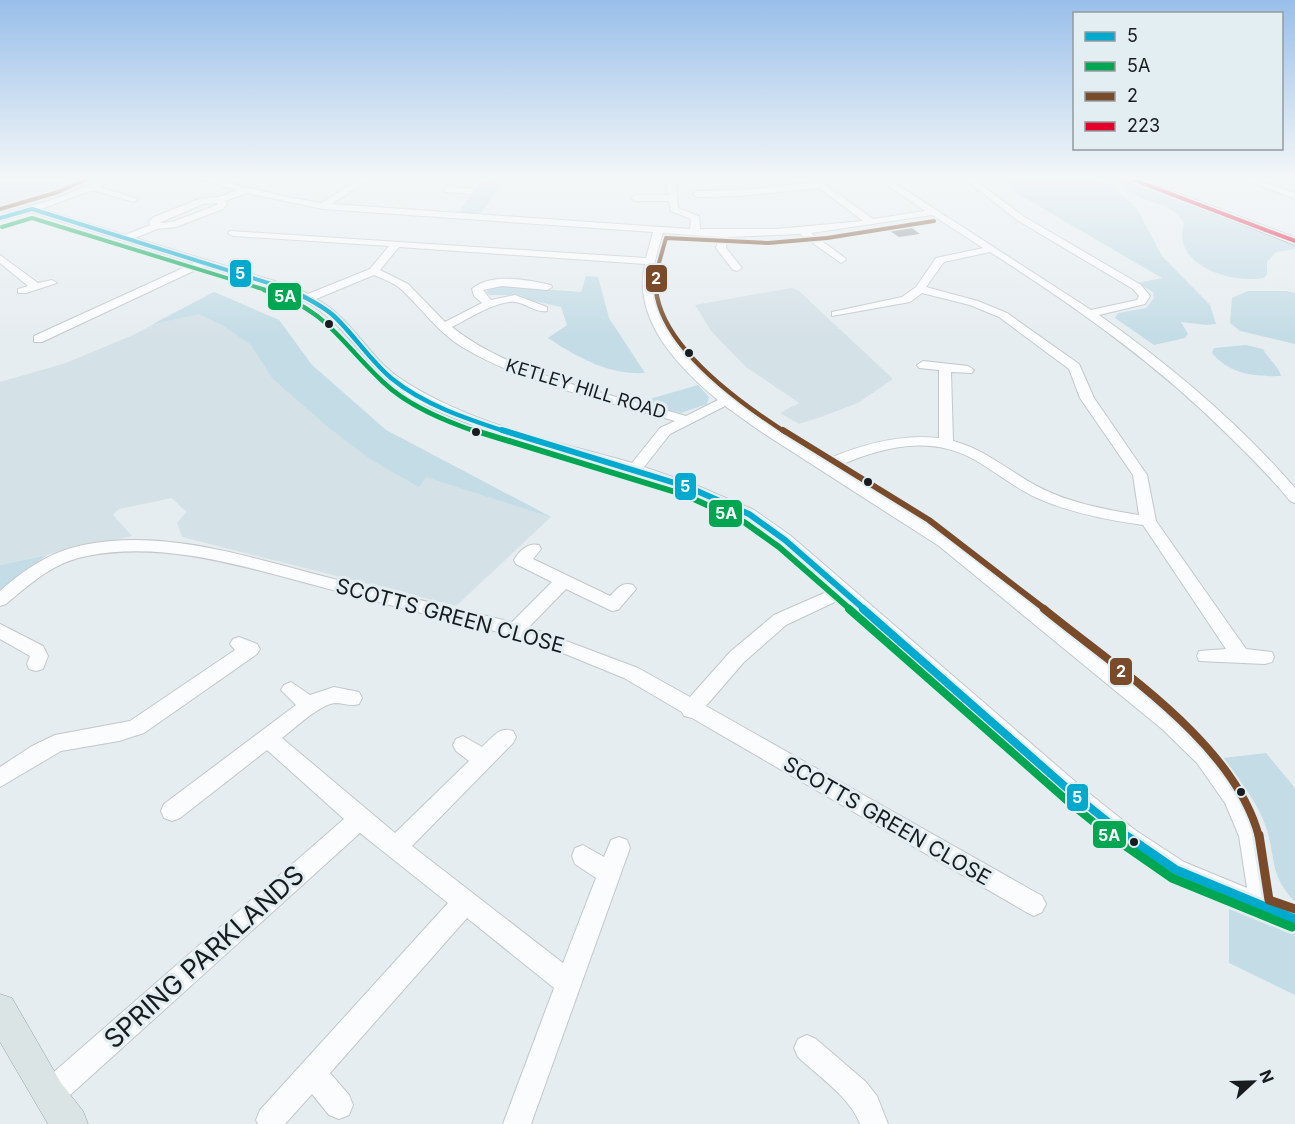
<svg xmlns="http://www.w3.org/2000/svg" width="1295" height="1124" viewBox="0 0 1295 1124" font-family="Inter,sans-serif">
<rect width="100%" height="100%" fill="#e6edf0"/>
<path fill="#d4e1e7" d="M 0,180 L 102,180 L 36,207 L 0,215 Z
M 791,288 L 798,290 L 893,379 L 858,403 L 821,417 L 799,424 L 780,413 L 799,403 L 746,367 L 711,331 L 695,305 Z
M 214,292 L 279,320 L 312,365 L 386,430 L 551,517 L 456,606 L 182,537 L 177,523 L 186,512 L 172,498 L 119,509 L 113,515 L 132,536 L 0,565 L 0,382 L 66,363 L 133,335 Z"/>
<path fill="#c4dce6" d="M 482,180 L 505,180 L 480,214 L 458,213 Z
M 1004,180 L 1100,180 L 1114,188 L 1136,207 L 1162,256 L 1210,305 L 1216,324 L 1206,325 L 1181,322 L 1188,334 L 1185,338 L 1154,345 L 1115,318 L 1118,313 L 1146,308 L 1154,298 L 1153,292 L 1138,283 L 1162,278 L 1018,194 L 1003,182 Z
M 1113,180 L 1127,180 L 1295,244 L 1295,249 L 1276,252 L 1267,262 L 1267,274 L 1264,278 C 1232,284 1171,266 1184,223 C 1172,202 1150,205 1132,193 C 1125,189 1121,183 1113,180 Z
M 586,276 L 598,277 L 609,318 L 645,373 C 608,375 577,357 548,338 L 567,325 L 561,307 L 530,300 L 520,295 L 490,295 L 486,292 L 493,287 L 503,286 L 581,292 Z
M 1248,291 L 1286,291 L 1295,293 L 1295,344 L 1240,331 L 1230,323 L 1232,298 Z
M 214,292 L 279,320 L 312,365 L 386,430 L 551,517 L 426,477 L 419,487 L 370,459 L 328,427 L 273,379 L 250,344 L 222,325 L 199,314 L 153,324 Z
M 1246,345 L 1263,349 C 1268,359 1279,366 1281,376 C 1255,377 1229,374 1212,353 L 1214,348 Z
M 698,385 L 709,397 L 707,404 L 681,413 L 639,402 Z
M 47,555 L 0,590 L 0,565 Z
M 1266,753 L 1295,788 L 1295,902 C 1270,875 1276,862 1267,830 C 1258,802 1240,781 1223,758 Z
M 1229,908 L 1295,934 L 1295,995 L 1229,963 Z"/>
<path fill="#8f9396" d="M 908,225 L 920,234 L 899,237 L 887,229 Z"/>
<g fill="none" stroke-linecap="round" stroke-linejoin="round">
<g stroke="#c2c7c9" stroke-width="2">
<path id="minor" d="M 101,180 L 112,180 L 100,187 L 138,199 L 134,202 L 92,190 L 41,209 L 125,235 L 150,225 L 149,221 L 154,217 L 199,199 L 219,197 L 237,190 L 203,180 L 217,180 L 282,196 L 321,203 L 358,180 L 368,180 L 332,204 L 690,229 L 691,219 L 671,211 L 669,201 L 635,201 L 631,198 L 635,195 L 668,195 L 667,180 L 675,180 L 678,208 L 699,216 L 700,229 L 776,229 L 863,221 L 819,188 L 740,196 L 697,197 L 693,194 L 697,191 L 740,190 L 813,183 L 810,180 L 819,180 L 873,219 L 925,211 L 880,180 L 890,180 L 1091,310 L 1137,300 L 1139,296 L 1133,289 L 1017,220 L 966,180 L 975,180 L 1023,216 L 1141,285 L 1150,296 L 1145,304 L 1099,315 C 1170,365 1238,422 1295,488 L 1295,503 L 1290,501 C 1272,478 1251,458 1230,437 C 1158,365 1076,307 990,252 L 944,262 L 926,287 L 978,301 L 1007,313 L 1079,364 L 1094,398 L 1147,475 L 1156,521 L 1246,649 L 1272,652 L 1274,657 L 1272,662 L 1265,664 L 1199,661 L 1197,656 L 1199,651 L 1226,649 L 1143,525 C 1107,520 1071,513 1037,498 C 1015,488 996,472 975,460 C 930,434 881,447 836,467 C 875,490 915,513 952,539 C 1002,575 1050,617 1098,655 C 1149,695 1206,733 1240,789 C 1261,822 1266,860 1272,898 L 1295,907 L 1295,931 L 1253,915 L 1252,913 L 1168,878 L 1119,844 L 1069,804 L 841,599 L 786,625 L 744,662 L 706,706 L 1042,896 L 1046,904 L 1042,912 L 1034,916 L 1026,912 L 692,718 L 684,716 L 682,712 L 624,678 L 553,649 L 515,636 C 453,621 391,606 329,589 C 251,569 168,540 87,556 C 54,562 31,583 6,604 L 0,606 L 0,591 C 25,569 50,552 83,545 C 166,528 251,558 330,578 C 391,593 452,608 512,622 L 552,582 L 516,564 L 514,560 C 519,551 528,542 539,545 L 541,549 L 533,559 L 610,596 C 617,589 622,581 633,585 L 636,589 L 618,610 L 612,611 L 566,589 L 529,627 L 638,668 L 690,697 L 730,652 L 774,615 L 831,590 C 803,565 776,536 743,517 C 732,511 718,506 706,501 C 613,459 509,447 418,402 C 380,383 360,345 329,318 C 296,288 246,279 204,266 L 42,342 L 34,342 L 34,336 L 194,263 L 31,212 L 0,221 L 0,215 L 58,198 ZM 247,193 L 323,209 L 653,232 L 646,258 L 230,231 L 228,233 L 233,236 L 389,246 L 370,269 L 308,294 L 294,287 L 135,238 L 157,229 L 176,227 L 223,209 L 227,204 L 225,201 ZM 217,203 L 217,205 L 172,222 L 159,223 L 203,204 ZM 932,215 L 983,248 L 936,258 L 916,287 L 902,297 L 832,312 L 832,316 L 910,302 L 922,293 L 970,305 L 999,317 L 1069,369 L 1080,398 L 1133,475 L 1139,515 C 1103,509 1068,503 1035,485 C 1008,470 984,449 953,441 L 951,372 L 972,373 L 974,370 L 968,366 L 923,361 L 917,365 L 919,368 L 939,370 L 939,438 C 899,434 862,444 826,460 C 769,426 670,368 654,300 C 648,277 657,254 663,233 L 719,237 L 716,248 L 733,270 L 737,271 L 742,268 L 726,248 L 728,237 L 800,234 L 841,263 L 846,260 L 845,258 L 811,233 ZM 399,247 L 645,264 C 632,319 678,367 718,400 L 686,416 C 611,394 513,376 452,327 C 468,319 497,300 515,302 C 526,303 535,313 547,311 L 547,307 L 515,295 L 491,300 L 483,290 L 502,286 L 547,290 L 552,287 L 551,285 C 529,280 490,272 472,289 L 474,296 L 482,303 L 445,322 L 408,284 L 380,270 ZM 374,275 C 383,279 395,283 402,290 C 422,309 438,332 462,347 C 526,385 604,400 675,421 L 660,428 L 632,463 C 552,440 467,424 398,377 C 367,355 351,317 316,299 ZM 725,406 L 760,431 L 939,546 L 1162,729 L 1197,763 L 1225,803 L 1239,836 L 1247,888 L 1184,862 L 1135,830 L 1085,790 L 791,536 L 754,510 L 693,484 L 644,467 L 670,434 Z
M 1246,180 L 1258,180 L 1295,193 L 1295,199 Z
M 448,187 L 470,188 L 474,191 L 470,194 L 445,192 L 445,188 Z
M 0,255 L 38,283 L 52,280 L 57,283 L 26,293 L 18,293 L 18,289 L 28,286 L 0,263 Z
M 0,624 L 43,646 L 48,656 L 43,669 L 36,671 L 29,669 L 27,664 L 30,656 L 0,639 Z
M 239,637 L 257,644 L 260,649 L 257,654 L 144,733 L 119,741 L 61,751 L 0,787 L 0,767 L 32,746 L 55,735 L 130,721 L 235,650 L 230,644 L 233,639 Z
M 291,682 L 310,695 L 334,687 L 359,692 L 362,698 L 359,704 C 350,707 344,703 335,703 C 320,704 294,729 282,738 L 395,833 L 469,761 L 456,751 L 453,745 L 456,739 L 463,736 L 482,747 C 492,738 499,726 513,731 L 516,737 L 513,743 L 412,846 L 563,963 L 596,878 L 575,864 L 572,856 L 575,848 L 583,845 L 604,857 L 611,840 L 619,837 L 627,840 L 630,848 L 531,1124 L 503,1124 L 554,988 L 467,918 L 330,1073 L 349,1095 L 353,1105 L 349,1115 L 339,1119 L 329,1115 L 312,1094 L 285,1124 L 258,1124 L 256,1120 L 260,1110 L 448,903 L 360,833 L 59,1105 L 49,1109 L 39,1105 L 35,1095 L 39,1085 L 344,819 L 267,750 L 180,818 L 172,821 L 164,818 L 161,811 L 164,804 L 296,705 L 281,690 L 284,685 Z
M 807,1035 L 816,1039 L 866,1082 L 877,1096 L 888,1124 L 860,1124 C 850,1097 819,1077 798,1057 L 794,1048 L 798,1039 Z"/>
</g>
<g stroke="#8ea0a3" stroke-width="1">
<path id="major" d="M 1129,180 L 1144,180 L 1295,237 L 1295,245 Z
M 0,994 L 12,998 L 61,1083 L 83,1111 L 88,1124 L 48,1124 L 0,1042 Z"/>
</g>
<use href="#minor" fill="#fbfcfd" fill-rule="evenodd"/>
<use href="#major" fill="#dae4e5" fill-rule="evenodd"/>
<g stroke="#e3eef3" stroke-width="7">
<path id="bus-1-far4" d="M 0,218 L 32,209 L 294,291"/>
</g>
<g stroke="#e3eef3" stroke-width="8">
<path id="bus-1-far3" d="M 291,290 C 306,298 322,305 334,316 C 354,335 370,360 391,378 C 424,405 467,419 507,432"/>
</g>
<g stroke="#e3eef3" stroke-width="10">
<path id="bus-1-far2" d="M 502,430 L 688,487 L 749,514 L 785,540 L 865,610"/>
</g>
<g stroke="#e3eef3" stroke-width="12">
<path id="bus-1-far1" d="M 863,609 L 1077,797 L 1127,837"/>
</g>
<g stroke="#e3eef3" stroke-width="14">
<path id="bus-1" d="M 1125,835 L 1176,870 L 1295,919"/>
</g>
<g stroke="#e3eef3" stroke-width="7">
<path id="bus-2-far4" d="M 2,227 L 32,218 L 269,291"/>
</g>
<g stroke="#e3eef3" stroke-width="8">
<path id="bus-2-far3" d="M 264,290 C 327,309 338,340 383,382 C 408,406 445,421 477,432"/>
</g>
<g stroke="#e3eef3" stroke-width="10">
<path id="bus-2-far2" d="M 473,430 L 685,495 L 744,522 L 779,547 L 851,610"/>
</g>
<g stroke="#e3eef3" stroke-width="12">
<path id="bus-2-far1" d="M 849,609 L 1071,804 L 1112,837"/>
</g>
<g stroke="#e3eef3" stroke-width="14">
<path id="bus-2" d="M 1110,835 L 1172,878 L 1292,927"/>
</g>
<g stroke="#e3eef3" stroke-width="7">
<path id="bus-3-far4" d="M 0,209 L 58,192 L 85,180
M 656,291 L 657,270 L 666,238 L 768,243 L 827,238 L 934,221"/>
</g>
<g stroke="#e3eef3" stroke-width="8">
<path id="bus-3-far3" d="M 656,290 C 662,347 740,403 785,432"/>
</g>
<g stroke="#e3eef3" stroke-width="10">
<path id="bus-3-far2" d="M 783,430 L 929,520 L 1046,610"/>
</g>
<g stroke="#e3eef3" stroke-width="12">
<path id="bus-3-far1" d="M 1044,609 C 1116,668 1235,743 1259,837"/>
</g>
<g stroke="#e3eef3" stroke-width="14">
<path id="bus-3" d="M 1259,835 L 1269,900 L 1295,909"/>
</g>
<g stroke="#e3eef3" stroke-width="7">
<path id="bus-4" d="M 1134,180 L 1295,241"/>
</g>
<use href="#bus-1-far4" stroke="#00a9ce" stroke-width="4"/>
<use href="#bus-1-far3" stroke="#00a9ce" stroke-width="4.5"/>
<use href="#bus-1-far2" stroke="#00a9ce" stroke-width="6"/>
<use href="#bus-1-far1" stroke="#00a9ce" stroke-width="8"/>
<use href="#bus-1" stroke="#00a9ce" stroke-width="9"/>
<use href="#bus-2-far4" stroke="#00a651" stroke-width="4"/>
<use href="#bus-2-far3" stroke="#00a651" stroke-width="4.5"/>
<use href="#bus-2-far2" stroke="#00a651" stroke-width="6"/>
<use href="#bus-2-far1" stroke="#00a651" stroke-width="8"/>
<use href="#bus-2" stroke="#00a651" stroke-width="9"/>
<use href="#bus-3-far4" stroke="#7a4b2a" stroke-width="4"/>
<use href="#bus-3-far3" stroke="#7a4b2a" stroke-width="4.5"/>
<use href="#bus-3-far2" stroke="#7a4b2a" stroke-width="6"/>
<use href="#bus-3-far1" stroke="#7a4b2a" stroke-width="8"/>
<use href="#bus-3" stroke="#7a4b2a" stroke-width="9"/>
<use href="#bus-4" stroke="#e4002b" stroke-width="4"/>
</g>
<linearGradient id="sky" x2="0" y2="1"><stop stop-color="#99bfea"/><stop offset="0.53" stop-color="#f4f7f8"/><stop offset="1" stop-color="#f4f7f8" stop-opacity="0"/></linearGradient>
<rect width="1295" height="337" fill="url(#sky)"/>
<g fill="#181c1e" stroke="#e3eef3" stroke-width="2">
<circle cx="329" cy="324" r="5"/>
<circle cx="689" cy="353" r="5"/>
<circle cx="476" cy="432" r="5"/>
<circle cx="868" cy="482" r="5"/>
<circle cx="1241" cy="792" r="5"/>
<circle cx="1134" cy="842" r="5"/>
</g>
<g text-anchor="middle" stroke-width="6" stroke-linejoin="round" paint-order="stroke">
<g font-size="18" fill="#181c1e" stroke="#e3eef3">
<text transform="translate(586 389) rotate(17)" y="6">KETLEY HILL ROAD</text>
</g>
<g font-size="21" fill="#181c1e" stroke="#e3eef3">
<text transform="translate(450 616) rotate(15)" y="7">SCOTTS GREEN CLOSE</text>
<text transform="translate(887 821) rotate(30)" y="7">SCOTTS GREEN CLOSE</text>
</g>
<g font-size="26" fill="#181c1e" stroke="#e3eef3">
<text transform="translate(204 957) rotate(-42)" y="9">SPRING PARKLANDS</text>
</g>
</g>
<g stroke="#e3eef3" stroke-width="2">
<rect x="229" y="259" width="23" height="29" rx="6" fill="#00a9ce"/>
<rect x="645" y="264" width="23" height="29" rx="6" fill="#7a4b2a"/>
<rect x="267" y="282" width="35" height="29" rx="6" fill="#00a651"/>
<rect x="674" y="472" width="23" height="29" rx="6" fill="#00a9ce"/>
<rect x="708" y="499" width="35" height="29" rx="6" fill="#00a651"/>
<rect x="1109" y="657" width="24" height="29" rx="6" fill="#7a4b2a"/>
<rect x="1066" y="783" width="23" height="29" rx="6" fill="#00a9ce"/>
<rect x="1092" y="820" width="35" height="29" rx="6" fill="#00a651"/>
</g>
<g font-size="16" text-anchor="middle" font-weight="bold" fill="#fff">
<text x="240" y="279">5</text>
<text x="656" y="284">2</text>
<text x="285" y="302">5A</text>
<text x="685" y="492">5</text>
<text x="726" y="519">5A</text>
<text x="1121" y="677">2</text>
<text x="1077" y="803">5</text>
<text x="1109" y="841">5A</text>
</g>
<rect x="1073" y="12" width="210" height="138" fill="#e3eef3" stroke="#929a9e" stroke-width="1.5"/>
<rect x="1085" y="32" width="30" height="9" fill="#00a9ce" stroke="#929a9e" stroke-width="1.5"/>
<text x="1127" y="42" font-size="18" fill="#181c1e">5</text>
<rect x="1085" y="62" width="30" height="9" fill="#00a651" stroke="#929a9e" stroke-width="1.5"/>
<text x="1127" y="72" font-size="18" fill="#181c1e">5A</text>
<rect x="1085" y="92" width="30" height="9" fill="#7a4b2a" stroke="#929a9e" stroke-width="1.5"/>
<text x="1127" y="102" font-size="18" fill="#181c1e">2</text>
<rect x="1085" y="122" width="30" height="9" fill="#e4002b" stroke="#929a9e" stroke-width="1.5"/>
<text x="1127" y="132" font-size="18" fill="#181c1e">223</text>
<g transform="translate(1253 1082) rotate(68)" stroke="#e3eef3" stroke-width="4.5" paint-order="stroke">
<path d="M0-4.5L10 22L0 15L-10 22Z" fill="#181c1e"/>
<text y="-9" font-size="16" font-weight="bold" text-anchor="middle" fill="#181c1e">N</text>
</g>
</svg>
